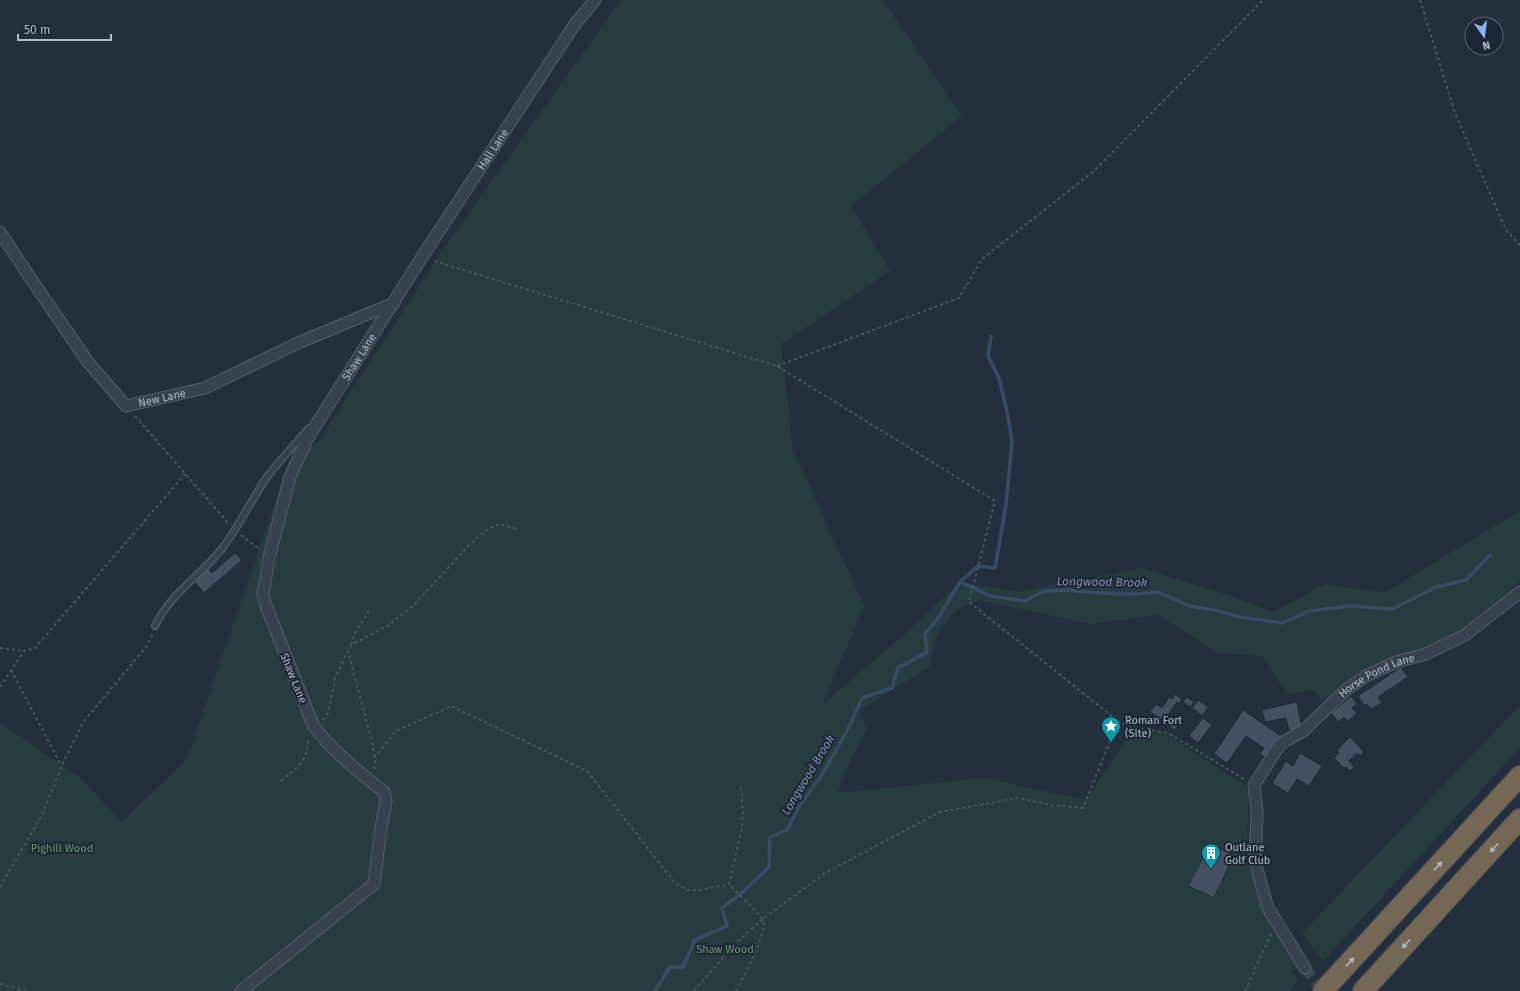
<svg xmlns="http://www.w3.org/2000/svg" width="1520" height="991" viewBox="0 0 1520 991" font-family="'Fira Sans',sans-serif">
<rect width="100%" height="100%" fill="#242f3e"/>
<path fill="#263c3f" d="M 621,0 L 883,0 L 962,116 L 851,206 L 890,271 L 781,344 L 793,449 L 864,606 L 823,704 L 913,627 L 960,582 L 1018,592 L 1141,568 L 1229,595 L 1273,612 L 1325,584 L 1384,593 L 1520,511 L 1520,581 L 1466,631 L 1409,658 L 1403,655 L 1364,671 L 1323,701 L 1314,690 L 1287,694 L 1262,656 L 1218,653 L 1159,615 L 1090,624 L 980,600 L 956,610 L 935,638 L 929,667 L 860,710 L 866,729 L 845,772 L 838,793 L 984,778 L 1086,800 L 1132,731 L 1167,734 L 1249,788 L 1246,863 L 1300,965 L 1293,972 L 1299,981 L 1290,991 L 0,991 L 0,723 L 81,778 L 122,822 L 187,759 L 289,461 L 319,441 L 442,251 Z
M 1520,705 L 1520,748 L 1323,961 L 1302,933 Z"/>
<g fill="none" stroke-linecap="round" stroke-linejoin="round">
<path stroke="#394c67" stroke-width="3.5" d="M 960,582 L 978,566 L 995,568 L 1006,505 L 1012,442 L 1007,411 L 999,378 L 988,356 L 991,336
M 655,991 L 670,967 L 683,967 L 695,940 L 727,926 L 722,908 L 743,892 L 769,867 L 770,837 L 787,830 L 800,805 L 822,775 L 848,729 L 862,698 L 892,688 L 898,668 L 927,652 L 925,634 L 939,617 L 960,582 L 991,596 L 1025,601 L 1044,591 L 1068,590 L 1099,593 L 1137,594 L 1158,592 L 1189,606 L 1214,610 L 1240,617 L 1282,623 L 1309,611 L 1351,606 L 1392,609 L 1436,587 L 1466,580 L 1490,555"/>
</g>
<path fill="#455162" stroke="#1f2835" d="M 235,553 L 242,560 L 204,593 L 194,581 L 208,569 L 212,573 Z
M 1401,667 L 1408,677 L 1378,697 L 1382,703 L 1371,709 L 1367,704 L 1365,706 L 1358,696 Z
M 1175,694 L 1182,699 L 1179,704 L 1177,702 L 1164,721 L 1150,712 L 1156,704 L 1162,708 L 1169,697 L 1172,699 Z
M 1351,696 L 1357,704 L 1352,708 L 1357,713 L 1348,721 L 1344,717 L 1338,722 L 1331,713 Z
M 1187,697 L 1194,702 L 1190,707 L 1183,702 Z
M 1198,700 L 1208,707 L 1202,716 L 1192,708 Z
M 1297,702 L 1302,728 L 1289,731 L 1286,718 L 1265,722 L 1262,710 Z
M 1243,710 L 1284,738 L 1269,760 L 1260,754 L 1264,748 L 1246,736 L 1227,763 L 1214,754 Z
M 1170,718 L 1179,724 L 1175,730 L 1166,724 Z
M 1203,718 L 1212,725 L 1198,743 L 1189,736 Z
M 1350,737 L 1364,752 L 1360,756 L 1357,753 L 1349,761 L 1354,767 L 1350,771 L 1346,767 L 1344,768 L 1334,758 L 1339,753 L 1337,750 Z
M 1300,753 L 1322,766 L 1309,786 L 1297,779 L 1288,793 L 1272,783 L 1286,761 L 1293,766 Z
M 1210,844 L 1234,855 L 1214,898 L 1188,886 Z"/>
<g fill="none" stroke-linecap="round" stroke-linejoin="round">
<path stroke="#3a4453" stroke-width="11" stroke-dasharray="11 5.5" stroke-linecap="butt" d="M 1305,968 L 1322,991"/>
<g stroke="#565f6c" stroke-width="8">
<path id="lane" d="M 155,626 C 170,594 200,576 221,550 C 239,527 251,500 267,477 C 280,460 295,444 309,428"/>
</g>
<g stroke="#565f6c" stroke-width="13">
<g id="street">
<path id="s1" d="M 0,232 L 29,276 L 88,362 L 126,406 L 205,388 L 298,343 L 394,303"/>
<path id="s2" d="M 1305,968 L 1268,908 L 1255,862 L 1257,811 L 1254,785 L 1279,746 L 1285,741 L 1303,731 L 1347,689 L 1366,676 L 1396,662 L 1426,654 L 1465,635 L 1520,592"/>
<path id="s3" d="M 241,991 L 374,884 L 381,828 L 386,801 L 384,792 C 359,772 332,751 313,725 L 265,603 L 263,594 L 269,558 L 290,477 L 307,439 L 422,257 L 575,24 L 595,0"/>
</g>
</g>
<g stroke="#434c59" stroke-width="22">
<path id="highway" d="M 1323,991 L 1520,776
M 1363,991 L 1520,819"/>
</g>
<path stroke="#44595c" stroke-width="2" stroke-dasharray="3 3" stroke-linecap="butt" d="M 1420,0 L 1455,113 L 1506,230 L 1520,245
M 434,261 L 777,366 L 995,501 L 969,602 L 1118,721
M 777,366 L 959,298 L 982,259 L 1094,171 L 1263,0
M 135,416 L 229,524
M 241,535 L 260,550
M 351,645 C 353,638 355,632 359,626 C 364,619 366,618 369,609
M 0,648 L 24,651
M 11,670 L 61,765
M 0,687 L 24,651 L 35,648 L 185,474
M 323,720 L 328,713 L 335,679 L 347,652
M 374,758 L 396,731 L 451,706 L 587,771 L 675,883 L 687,890 L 700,890 L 729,884
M 374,769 L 375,763 L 373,746 L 348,651 L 351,645 L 389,625 L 415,604 L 470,544 L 488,529 L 499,524 L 517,529
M 281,781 C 298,767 308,761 308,738
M 0,887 L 42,815 L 62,765 L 84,721 L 147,646 L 153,633
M 0,984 L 26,991
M 694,991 L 735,944 L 763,919 L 825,873 L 940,812 L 1018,798 L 1052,805 L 1083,808 L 1118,721 L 1130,727 L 1168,733 L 1244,779
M 736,991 C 743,976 768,933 763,919 L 729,884 L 742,827 L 743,811 L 741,787
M 1245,991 L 1271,934"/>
<use href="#lane" stroke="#38414e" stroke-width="5.5"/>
<use href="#street" stroke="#38414e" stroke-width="11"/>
<use href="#highway" stroke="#746855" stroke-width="20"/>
</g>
<defs><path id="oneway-solid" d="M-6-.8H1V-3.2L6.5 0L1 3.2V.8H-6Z"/></defs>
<g fill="#aeb4bd">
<use href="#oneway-solid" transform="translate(1494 848) rotate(132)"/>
<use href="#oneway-solid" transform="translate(1438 866) rotate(-47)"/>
<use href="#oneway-solid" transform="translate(1406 944) rotate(132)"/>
<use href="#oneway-solid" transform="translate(1350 962) rotate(-47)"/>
</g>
<defs>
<g id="sight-pin" transform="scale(1)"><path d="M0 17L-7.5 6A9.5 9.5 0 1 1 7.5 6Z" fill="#0f9aa8" stroke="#1d2633"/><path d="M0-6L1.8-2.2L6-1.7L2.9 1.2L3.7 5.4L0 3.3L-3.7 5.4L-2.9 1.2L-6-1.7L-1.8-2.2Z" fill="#fff"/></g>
<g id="building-pin" transform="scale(1)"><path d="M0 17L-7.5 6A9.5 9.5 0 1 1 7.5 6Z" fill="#0f9aa8" stroke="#1d2633"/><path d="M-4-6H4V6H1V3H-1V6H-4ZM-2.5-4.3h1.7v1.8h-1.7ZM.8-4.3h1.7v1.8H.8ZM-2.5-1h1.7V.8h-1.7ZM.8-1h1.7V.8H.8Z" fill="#fff"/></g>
</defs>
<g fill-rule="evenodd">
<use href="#sight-pin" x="1111" y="726"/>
<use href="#building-pin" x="1211" y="853"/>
</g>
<g text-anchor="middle" stroke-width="4" stroke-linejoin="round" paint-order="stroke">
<g font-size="11" fill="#b4bcc9" stroke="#1d2633">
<text dy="4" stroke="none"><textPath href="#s3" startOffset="1008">Hall Lane</textPath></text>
<text dy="4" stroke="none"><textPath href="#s3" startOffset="761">Shaw Lane</textPath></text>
<text dy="4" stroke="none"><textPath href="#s1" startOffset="252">New Lane</textPath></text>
<text dy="4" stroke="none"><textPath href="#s2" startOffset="364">Horse Pond Lane</textPath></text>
<text transform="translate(294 678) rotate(68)" y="4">Shaw Lane</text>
</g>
<g font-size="11" fill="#b4bcc9" stroke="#1d2633" text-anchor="start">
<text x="1125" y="724">Roman Fort<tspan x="1125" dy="13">(Site)</tspan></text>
<text x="1225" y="851">Outlane<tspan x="1225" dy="13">Golf Club</tspan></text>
</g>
<g font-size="11" fill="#6b9a76" stroke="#1d2633">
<text x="62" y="852">Pighill Wood</text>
<text x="725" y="953">Shaw Wood</text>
</g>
<g font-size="12" font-style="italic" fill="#7c92b1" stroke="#1d2633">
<text transform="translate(1102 582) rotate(1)" y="4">Longwood Brook</text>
<text transform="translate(808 775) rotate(-59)" y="4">Longwood Brook</text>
</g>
</g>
<g transform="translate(1484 36) rotate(166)"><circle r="19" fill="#1d2633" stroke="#59626f"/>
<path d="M0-3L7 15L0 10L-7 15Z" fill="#8ab4f8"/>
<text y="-6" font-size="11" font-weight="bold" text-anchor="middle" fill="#b4bcc9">N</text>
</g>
<path d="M18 34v6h93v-6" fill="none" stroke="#b4bcc9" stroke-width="2"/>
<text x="24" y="34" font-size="12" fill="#b4bcc9" stroke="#1d2633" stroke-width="3" paint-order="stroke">50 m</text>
</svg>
